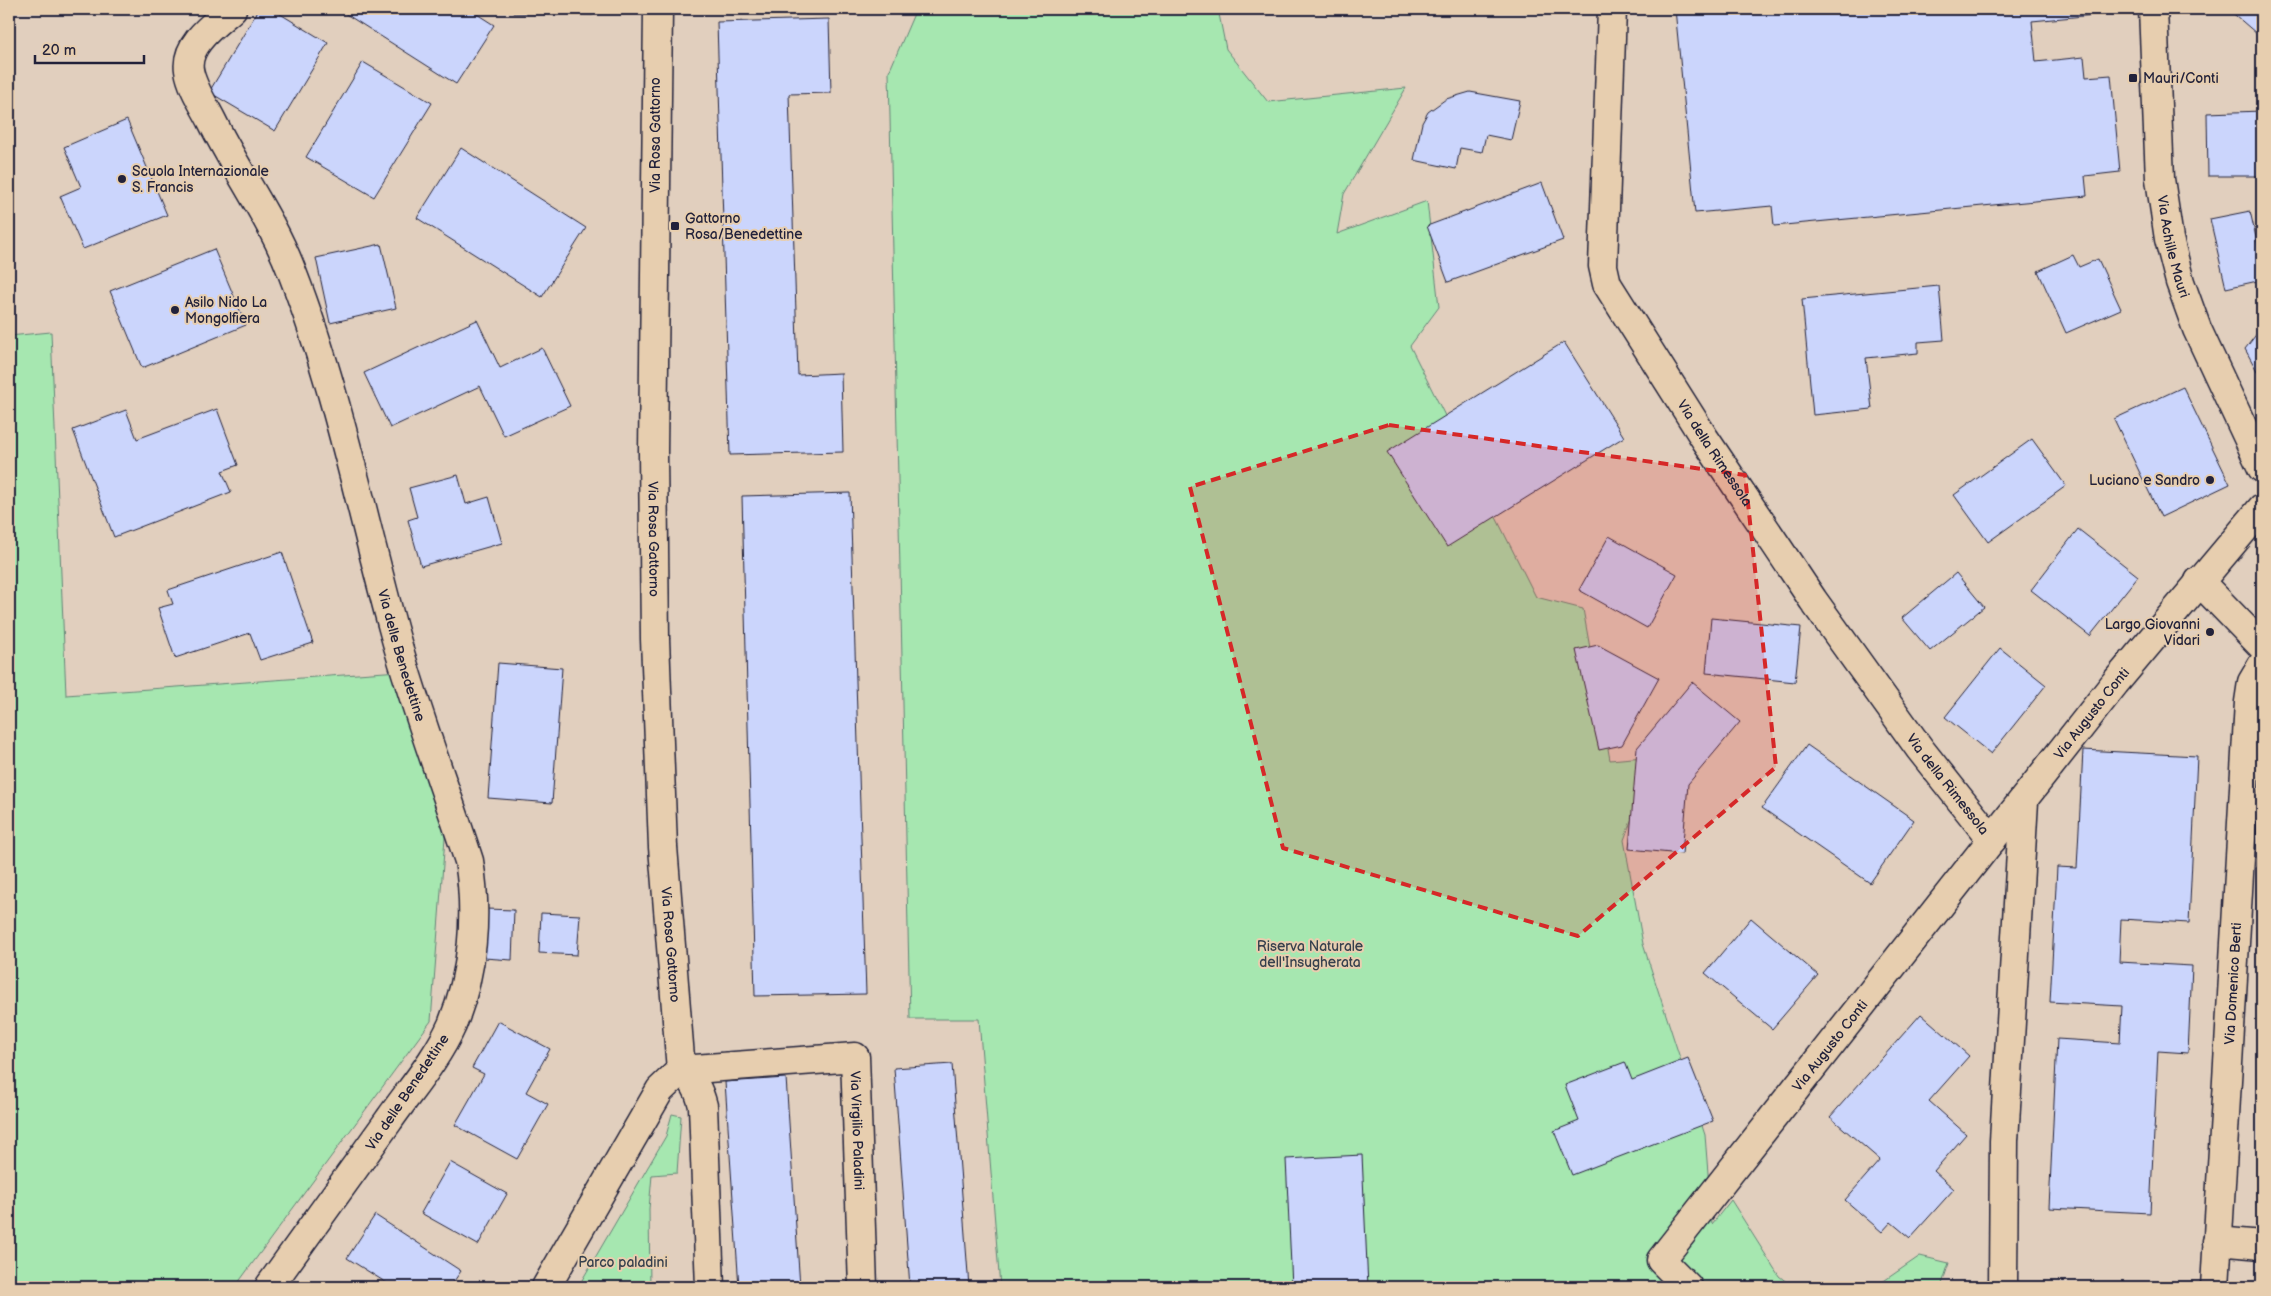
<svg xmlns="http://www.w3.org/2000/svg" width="2271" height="1296" viewBox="0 0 2271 1296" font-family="'Balsamiq Sans',sans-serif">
<rect width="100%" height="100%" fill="#e1cfbe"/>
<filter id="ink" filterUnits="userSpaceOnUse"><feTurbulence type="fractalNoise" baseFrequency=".02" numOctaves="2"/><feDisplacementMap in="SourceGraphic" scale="10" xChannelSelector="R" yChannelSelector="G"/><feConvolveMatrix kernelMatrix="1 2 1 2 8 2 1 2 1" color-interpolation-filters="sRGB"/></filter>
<g filter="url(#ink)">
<path fill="#a6e7b0" stroke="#648476" d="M 916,9 L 1218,9 L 1226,49 L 1268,102 L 1406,88 L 1344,194 L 1337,234 L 1427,201 L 1439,307 L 1410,346 L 1536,597 L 1583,609 L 1610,760 L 1655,756 L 1624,840 L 1643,944 L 1705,1135 L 1712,1224 L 1731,1200 L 1779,1276 L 1793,1287 L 1000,1287 L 979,1019 L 910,1019 L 889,72 Z
M 51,332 L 66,695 L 399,671 L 446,825 L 431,1021 L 235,1287 L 9,1287 L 9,336 Z
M 672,1114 L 681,1116 L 677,1173 L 652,1175 L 649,1209 L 650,1287 L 578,1287 L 666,1136 Z
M 1920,1256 L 1949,1263 L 1941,1287 L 1875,1287 Z"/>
<path fill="#cbd5fc" stroke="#22223b" d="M 259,9 L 272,9 L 328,43 L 275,131 L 209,92 Z
M 338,9 L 469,9 L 494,25 L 456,84 Z
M 513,9 L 593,9 L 593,15 L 513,13 Z
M 1675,9 L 2104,9 L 2104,14 L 2032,21 L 2036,62 L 2084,57 L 2086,77 L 2111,75 L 2120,172 L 2085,176 L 2087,196 L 1774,226 L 1772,206 L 1695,213 Z
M 2228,9 L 2262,9 L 2262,28 L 2257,34 Z
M 829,19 L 831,93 L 789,94 L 798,375 L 841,373 L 843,452 L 730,455 L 717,22 Z
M 363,62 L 432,103 L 374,197 L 306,157 Z
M 1470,92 L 1520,101 L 1511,140 L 1486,135 L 1482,152 L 1460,148 L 1456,169 L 1414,160 L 1422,123 L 1428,112 L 1446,99 Z
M 2262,111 L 2262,176 L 2208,176 L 2207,113 Z
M 127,120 L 167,215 L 83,249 L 60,196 L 81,187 L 64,147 Z
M 461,148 L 586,228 L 542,297 L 417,218 Z
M 1542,183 L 1563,240 L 1448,282 L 1427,226 Z
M 2250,211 L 2262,264 L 2262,280 L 2226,288 L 2210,219 Z
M 381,244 L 396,308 L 330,323 L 316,258 Z
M 214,249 L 246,325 L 142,368 L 110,291 Z
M 2073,255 L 2079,267 L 2098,259 L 2121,309 L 2066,333 L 2038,271 Z
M 1939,286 L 1944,340 L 1918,342 L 1918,353 L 1866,358 L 1872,409 L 1813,415 L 1802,299 Z
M 477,320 L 500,368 L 542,348 L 570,406 L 504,436 L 480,386 L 390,428 L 364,373 Z
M 2262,327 L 2262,380 L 2245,349 Z
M 1564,342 L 1624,437 L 1447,547 L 1387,452 Z
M 2183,387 L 2230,484 L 2161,517 L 2114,419 Z
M 217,409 L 238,465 L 222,471 L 231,492 L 114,537 L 73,430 L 126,410 L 137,439 Z
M 2032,439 L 2066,486 L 1988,542 L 1954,495 Z
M 458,475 L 466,504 L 489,497 L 502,543 L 421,566 L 408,520 L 417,517 L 409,488 Z
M 850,493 L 866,994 L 755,996 L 742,496 Z
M 2078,529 L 2138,576 L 2090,636 L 2031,590 Z
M 1609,536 L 1677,574 L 1647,628 L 1579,590 Z
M 282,552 L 313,643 L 260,660 L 250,633 L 175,658 L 158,608 L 173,604 L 168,590 Z
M 1956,573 L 1984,607 L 1930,651 L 1902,618 Z
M 1711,618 L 1801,627 L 1795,682 L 1706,673 Z
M 1598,645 L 1659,678 L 1622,745 L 1599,750 L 1576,650 Z
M 2000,648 L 2046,685 L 1991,754 L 1945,717 Z
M 498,663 L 562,668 L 552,803 L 488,798 Z
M 1692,682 L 1740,722 L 1688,784 L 1682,854 L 1629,849 L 1637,748 Z
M 1807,745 L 1914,820 L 1870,883 L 1762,808 Z
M 2083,750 L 2197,756 L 2189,923 L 2121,919 L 2119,962 L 2192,966 L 2188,1053 L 2158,1051 L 2150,1213 L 2049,1208 L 2057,1039 L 2120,1043 L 2122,1006 L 2050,1002 L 2057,867 L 2077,868 Z
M 486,909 L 514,910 L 512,960 L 484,958 Z
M 541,913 L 580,915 L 577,955 L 539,953 Z
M 1751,918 L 1818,975 L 1772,1029 L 1705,973 Z
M 1921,1014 L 1969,1056 L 1929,1101 L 1966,1134 L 1934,1171 L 1954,1189 L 1910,1238 L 1891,1222 L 1882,1232 L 1845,1200 L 1880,1160 L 1830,1117 Z
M 498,1021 L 550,1049 L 526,1092 L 548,1104 L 517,1159 L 455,1125 L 484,1074 L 472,1068 Z
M 1688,1058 L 1713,1121 L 1572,1175 L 1554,1131 L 1579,1121 L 1565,1085 L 1625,1062 L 1632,1080 Z
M 952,1064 L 969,1287 L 910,1287 L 894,1068 Z
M 786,1078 L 800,1287 L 739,1287 L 725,1082 Z
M 1362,1155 L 1368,1287 L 1292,1287 L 1286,1159 Z
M 450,1162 L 507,1194 L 478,1245 L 421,1213 Z
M 375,1215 L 461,1271 L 450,1287 L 393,1287 L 347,1258 Z
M 2073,1285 L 2157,1287 L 2073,1287 Z"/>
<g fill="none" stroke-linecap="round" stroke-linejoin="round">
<g stroke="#22223b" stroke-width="31">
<g id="minor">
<path id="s1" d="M 232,9 C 215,24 185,44 189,70 C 192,88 204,105 212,121 C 237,172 272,219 292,272 C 337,388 361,512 394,632 C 415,709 444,784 469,861 C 478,915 473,974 452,1025 C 437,1059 410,1090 389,1120 C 349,1176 309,1232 269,1287"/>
<path id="s2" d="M 658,9 L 653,453 L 655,639 L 663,847 L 681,1070 C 694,1080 699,1090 703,1106 L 710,1287"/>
<path id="s3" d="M 1612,9 L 1603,266 L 1607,284 L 1705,439 L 1813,600 L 1920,749 L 1992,840"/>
<path id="s4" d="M 2153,9 L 2160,179 L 2169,239 L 2180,282 L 2197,329 L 2262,468"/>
<path d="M 2199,581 L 2262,646"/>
<path id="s5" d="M 681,1070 L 855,1057 L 863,1287"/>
<path d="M 2217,1241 L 2262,1245"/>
<path d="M 546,1287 L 660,1090 L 681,1070"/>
<path id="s6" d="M 1688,1287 L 1661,1260 L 2115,683 L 2262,508"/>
<path d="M 2003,1287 L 2004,1141 L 2024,801"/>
<path id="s7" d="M 2215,1287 L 2249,702 L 2252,682 L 2262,665"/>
</g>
</g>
<use href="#minor" stroke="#e7ceaf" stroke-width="28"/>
</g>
</g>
<path fill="#d62828" fill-opacity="0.2" stroke="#d62828" stroke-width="4" stroke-dasharray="10 6" stroke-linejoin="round" d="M 1389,425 L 1745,475 L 1776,767 L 1578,936 L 1283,848 L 1190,487 Z"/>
<g fill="#22223b" stroke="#e7ceaf" stroke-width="2">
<rect x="2128" y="73" width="10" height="10" rx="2.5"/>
<circle cx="122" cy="179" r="5"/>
<rect x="670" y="221" width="10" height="10" rx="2.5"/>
<circle cx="175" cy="310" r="5"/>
<circle cx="2210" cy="480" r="5"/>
<circle cx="2210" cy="632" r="5"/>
</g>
<g text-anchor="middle" stroke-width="4" stroke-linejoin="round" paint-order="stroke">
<g font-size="14" fill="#22223b" stroke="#e7ceaf" text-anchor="start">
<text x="2143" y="83">Mauri/Conti</text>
<text x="132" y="176">Scuola Internazionale<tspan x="132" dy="16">S. Francis</tspan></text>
<text x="685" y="223">Gattorno<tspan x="685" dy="16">Rosa/Benedettine</tspan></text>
<text x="185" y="307">Asilo Nido La<tspan x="185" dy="16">Mongolfiera</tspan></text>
<text x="2200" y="485" text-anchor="end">Luciano e Sandro</text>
<text x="2200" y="629" text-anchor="end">Largo Giovanni<tspan x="2200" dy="16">Vidari</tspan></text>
</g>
<g font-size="14" fill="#22223b" stroke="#e7ceaf">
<text transform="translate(655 135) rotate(-90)" y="5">Via Rosa Gattorno</text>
<text dy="5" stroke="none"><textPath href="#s4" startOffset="239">Via Achille Mauri</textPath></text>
<text dy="5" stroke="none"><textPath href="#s3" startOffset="476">Via della Rimessola</textPath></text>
<text dy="5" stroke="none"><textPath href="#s2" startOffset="530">Via Rosa Gattorno</textPath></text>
<text dy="5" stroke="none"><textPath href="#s1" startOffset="704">Via delle Benedettine</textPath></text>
<text dy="5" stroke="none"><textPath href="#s6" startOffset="734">Via Augusto Conti</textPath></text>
<text dy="5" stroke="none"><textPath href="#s3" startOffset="881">Via della Rimessola</textPath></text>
<text dy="5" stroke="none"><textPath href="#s2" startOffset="936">Via Rosa Gattorno</textPath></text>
<text dy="5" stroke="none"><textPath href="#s7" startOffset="304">Via Domenico Berti</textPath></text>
<text dy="5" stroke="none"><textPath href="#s6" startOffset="311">Via Augusto Conti</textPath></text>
<text transform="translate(407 1092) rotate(-56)" y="5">Via delle Benedettine</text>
<text dy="5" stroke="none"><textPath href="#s5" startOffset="248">Via Virgilio Paladini</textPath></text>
</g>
<g font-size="14" fill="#36404d" stroke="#e7ceaf">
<text x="1310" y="951">Riserva Naturale<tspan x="1310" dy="16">dell'Insugherata</tspan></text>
<text x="623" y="1267">Parco paladini</text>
</g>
</g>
<rect width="2271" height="1296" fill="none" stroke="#e7ceaf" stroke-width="30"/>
<rect x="15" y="15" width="2241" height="1266" fill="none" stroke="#22223b" stroke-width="2" filter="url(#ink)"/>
<path d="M35 55v8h109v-8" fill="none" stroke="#22223b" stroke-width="2.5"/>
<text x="42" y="55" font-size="15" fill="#22223b" stroke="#e7ceaf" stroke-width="4" paint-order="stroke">20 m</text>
</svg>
